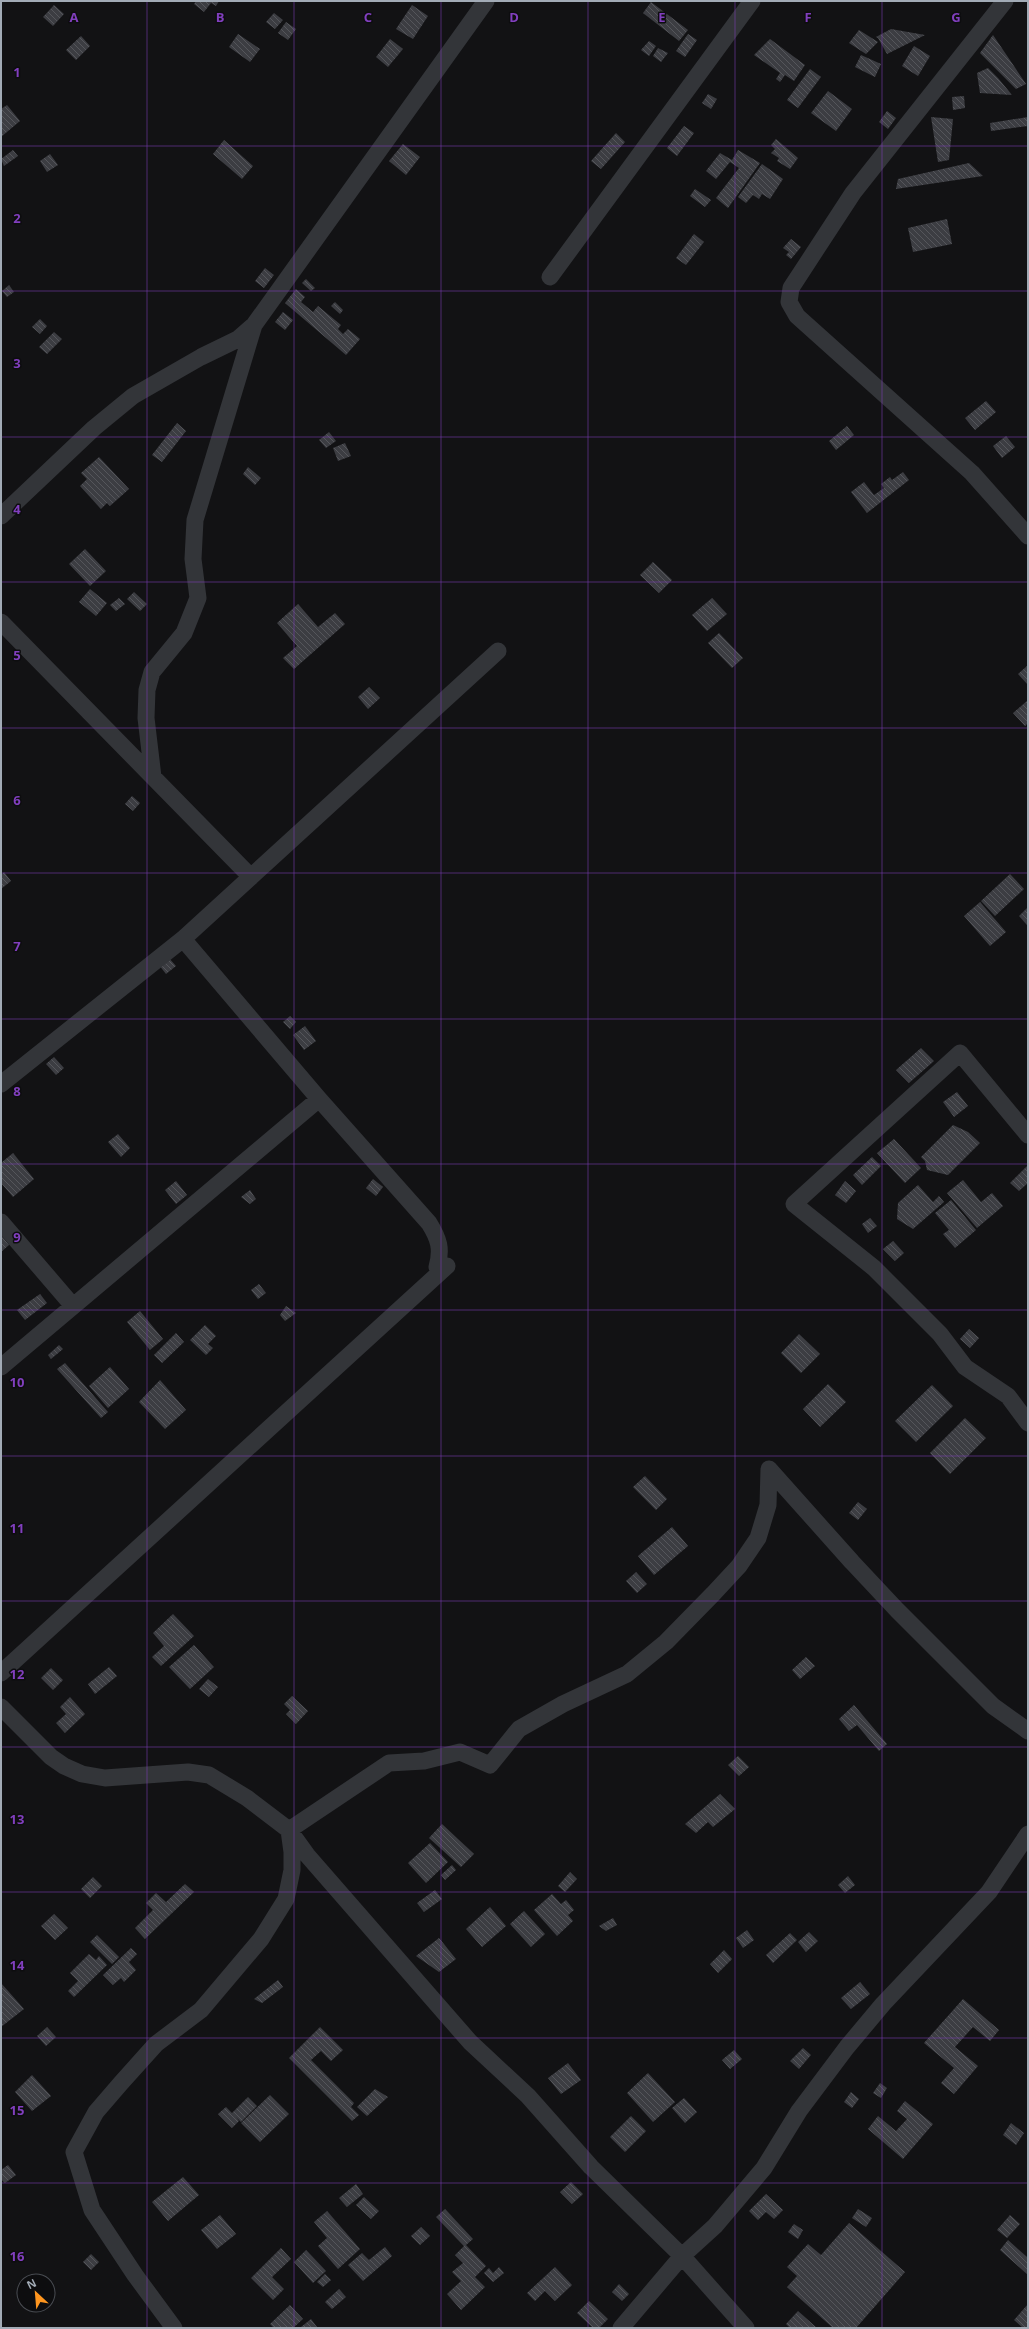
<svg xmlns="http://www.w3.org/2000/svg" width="1029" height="2329" viewBox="0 0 1029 2329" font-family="'Open Sans',sans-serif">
<defs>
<pattern id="building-back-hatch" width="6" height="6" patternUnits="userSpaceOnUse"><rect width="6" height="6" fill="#3c3d42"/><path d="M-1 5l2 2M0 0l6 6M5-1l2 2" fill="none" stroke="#55565b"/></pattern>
</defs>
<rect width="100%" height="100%" fill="#121214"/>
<path fill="url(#building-back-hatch)" d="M 196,1 L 219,1 L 216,6 L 211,3 L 204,12 L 194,4 Z
M 651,2 L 688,30 L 679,41 L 643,13 Z
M 54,5 L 64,14 L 53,26 L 43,17 Z
M 412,5 L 428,16 L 413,39 L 396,29 Z
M 274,13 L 283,20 L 275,29 L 266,22 Z
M 286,22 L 296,29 L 288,40 L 278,33 Z
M 891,29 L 925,35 L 887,54 L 878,38 L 876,37 Z
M 859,30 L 878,42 L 866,54 L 849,43 Z
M 238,34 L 260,49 L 250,62 L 229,47 Z
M 688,34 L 697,40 L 685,57 L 676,51 Z
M 993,35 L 1026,84 L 1016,89 L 980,53 Z
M 81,36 L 90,46 L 76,60 L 66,50 Z
M 390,39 L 403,49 L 388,67 L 376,57 Z
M 770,39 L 805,65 L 794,81 L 785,75 L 780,82 L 776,79 L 780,73 L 754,55 Z
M 649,41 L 656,46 L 649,56 L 641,50 Z
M 914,46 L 930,56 L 918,76 L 902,66 Z
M 658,48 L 668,53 L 661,62 L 653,56 Z
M 861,55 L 881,64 L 875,77 L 855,67 Z
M 988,68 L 998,78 L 1012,95 L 980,93 L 977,73 Z
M 810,69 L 821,77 L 798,108 L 787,100 Z
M 828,91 L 852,109 L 836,131 L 811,113 Z
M 708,94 L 717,99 L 711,109 L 702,103 Z
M 964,96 L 965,108 L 953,110 L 952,97 Z
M 7,105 L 20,121 L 1,137 L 1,109 Z
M 887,111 L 896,118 L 888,129 L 879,122 Z
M 931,117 L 953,119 L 949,160 L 938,162 Z
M 1028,117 L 1028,126 L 991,131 L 990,123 Z
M 684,126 L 694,133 L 677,156 L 667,148 Z
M 616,133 L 625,142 L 601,169 L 591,161 Z
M 776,139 L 798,158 L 790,169 L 777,161 L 779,158 L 771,153 L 775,149 L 771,145 Z
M 224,140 L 253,166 L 242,179 L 213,154 Z
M 403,144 L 420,157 L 406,175 L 389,161 Z
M 13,150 L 18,156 L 4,166 L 1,159 Z
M 738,150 L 760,163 L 728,208 L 716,198 L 739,168 L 730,162 L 716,179 L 706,171 L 720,153 L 732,160 Z
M 50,154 L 58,165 L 47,172 L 40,161 Z
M 969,163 L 983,176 L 896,189 L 898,179 Z
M 762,164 L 783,179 L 770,199 L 762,194 L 759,199 L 753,195 L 746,203 L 738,197 Z
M 695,189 L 711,200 L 705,207 L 690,196 Z
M 947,219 L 952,244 L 913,252 L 908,228 Z
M 694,234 L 704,242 L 686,265 L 676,258 Z
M 791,239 L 801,247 L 791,259 L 786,255 L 789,252 L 783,248 Z
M 265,268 L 274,275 L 264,288 L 255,281 Z
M 306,279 L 315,288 L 311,291 L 302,283 Z
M 9,285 L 14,292 L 7,297 L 2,291 Z
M 296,289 L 305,297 L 301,302 L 313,312 L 318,306 L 341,325 L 338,329 L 343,334 L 348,329 L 360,339 L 346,355 L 285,303 Z
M 335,302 L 343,310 L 340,314 L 331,306 Z
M 283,312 L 293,320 L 285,330 L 275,322 Z
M 40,319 L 47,326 L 40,334 L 32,327 Z
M 54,332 L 62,339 L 47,354 L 39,347 Z
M 986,401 L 996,412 L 975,430 L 965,418 Z
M 177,423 L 186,431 L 162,462 L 152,455 Z
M 847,426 L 854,435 L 836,450 L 829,441 Z
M 329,432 L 336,441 L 326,448 L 319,440 Z
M 1006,436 L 1015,447 L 1002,458 L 993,446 Z
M 345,443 L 351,456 L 338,461 L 333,448 Z
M 99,457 L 129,489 L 110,506 L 107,503 L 101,509 L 80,486 L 87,479 L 81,473 Z
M 248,467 L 261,478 L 255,485 L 243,474 Z
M 903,472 L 909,480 L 867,513 L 851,492 L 864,482 L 874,495 L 884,488 L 881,484 L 890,477 L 892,480 Z
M 85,549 L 106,571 L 90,586 L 69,564 Z
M 653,562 L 672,580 L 659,593 L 640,575 Z
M 90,589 L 107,603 L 96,616 L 79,602 Z
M 134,592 L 147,604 L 140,611 L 127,599 Z
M 119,598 L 125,604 L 116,611 L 110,605 Z
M 712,598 L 727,614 L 707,631 L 692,615 Z
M 298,604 L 318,627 L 335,613 L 345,624 L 294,669 L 283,658 L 297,646 L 277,623 Z
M 719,633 L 743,658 L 732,668 L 708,643 Z
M 1027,666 L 1028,667 L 1028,685 L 1018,674 Z
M 369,687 L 380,698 L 368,709 L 358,697 Z
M 1028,700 L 1028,723 L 1025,726 L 1013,713 Z
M 132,796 L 140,803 L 133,811 L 125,804 Z
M 4,872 L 11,881 L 1,889 L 1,875 Z
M 1010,874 L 1024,889 L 995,916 L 981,901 Z
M 980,902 L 1006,932 L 990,946 L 964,916 Z
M 1028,907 L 1028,926 L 1019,916 Z
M 168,957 L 176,966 L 166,974 L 159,965 Z
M 290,1016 L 296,1022 L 290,1029 L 283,1022 Z
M 305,1026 L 316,1041 L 304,1050 L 293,1035 Z
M 921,1048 L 934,1061 L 909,1083 L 896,1070 Z
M 54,1057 L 64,1068 L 56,1075 L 46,1064 Z
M 957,1092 L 968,1106 L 954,1117 L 943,1102 Z
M 953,1125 L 968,1132 L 980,1143 L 948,1175 L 927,1170 L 925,1161 L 921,1157 Z
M 118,1134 L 130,1148 L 121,1157 L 108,1142 Z
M 894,1139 L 921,1168 L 905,1183 L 877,1153 Z
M 13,1153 L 34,1179 L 13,1197 L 1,1183 L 1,1163 Z
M 872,1157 L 881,1166 L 862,1185 L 853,1175 Z
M 1028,1165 L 1028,1183 L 1019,1191 L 1010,1183 Z
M 373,1179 L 383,1187 L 376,1196 L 366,1188 Z
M 963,1180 L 981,1202 L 992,1193 L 1003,1206 L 977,1228 L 947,1193 Z
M 176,1181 L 187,1195 L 176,1204 L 165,1190 Z
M 845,1181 L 856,1191 L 846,1203 L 835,1195 Z
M 918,1185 L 933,1202 L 939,1196 L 944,1202 L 913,1229 L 897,1219 L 898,1203 Z
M 250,1190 L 256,1199 L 250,1204 L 241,1197 Z
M 951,1200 L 976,1230 L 955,1248 L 943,1234 L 949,1230 L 935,1213 Z
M 870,1218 L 877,1226 L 868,1233 L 862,1224 Z
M 1,1235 L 9,1245 L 1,1252 Z
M 893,1241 L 904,1253 L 895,1261 L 883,1249 Z
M 259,1284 L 266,1293 L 258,1299 L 251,1290 Z
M 40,1294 L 47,1303 L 25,1320 L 17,1310 Z
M 286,1306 L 296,1313 L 285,1321 L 280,1315 Z
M 140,1311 L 163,1339 L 150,1350 L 127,1322 Z
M 205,1325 L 216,1336 L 208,1344 L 213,1348 L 206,1355 L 190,1340 Z
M 969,1329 L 979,1338 L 970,1348 L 960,1339 Z
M 176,1333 L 184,1342 L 162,1363 L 154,1355 Z
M 799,1334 L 820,1354 L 801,1373 L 781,1353 Z
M 59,1345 L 63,1349 L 51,1359 L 48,1355 Z
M 65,1363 L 108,1412 L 101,1418 L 57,1369 Z
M 110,1367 L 129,1389 L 108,1408 L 89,1386 Z
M 160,1380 L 186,1410 L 165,1429 L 139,1402 Z
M 828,1384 L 846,1402 L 820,1427 L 803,1409 Z
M 932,1385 L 953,1406 L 916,1442 L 895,1421 Z
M 965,1418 L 986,1438 L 950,1474 L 930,1453 Z
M 645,1476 L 667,1499 L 656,1510 L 633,1487 Z
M 858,1502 L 867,1509 L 858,1520 L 849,1513 Z
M 672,1527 L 688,1546 L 654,1575 L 638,1556 Z
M 636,1572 L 647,1584 L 637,1593 L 626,1581 Z
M 173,1614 L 194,1636 L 161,1666 L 152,1657 L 164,1646 L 153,1633 Z
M 194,1645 L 214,1667 L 190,1689 L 169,1667 Z
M 806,1657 L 815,1666 L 800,1679 L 792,1670 Z
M 109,1667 L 117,1676 L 95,1694 L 88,1684 Z
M 51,1668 L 63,1680 L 53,1690 L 41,1678 Z
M 208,1679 L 218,1687 L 209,1697 L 199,1689 Z
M 292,1696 L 308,1711 L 296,1724 L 286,1714 L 290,1710 L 284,1704 Z
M 70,1697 L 85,1714 L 65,1733 L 56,1723 L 66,1714 L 60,1707 Z
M 854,1705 L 887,1744 L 879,1751 L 857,1725 L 849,1731 L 839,1719 Z
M 738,1756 L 749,1767 L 739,1776 L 728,1765 Z
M 720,1794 L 735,1809 L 713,1827 L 708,1822 L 696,1833 L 685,1824 Z
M 442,1824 L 474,1854 L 461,1867 L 429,1838 Z
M 430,1843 L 448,1862 L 426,1883 L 408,1863 Z
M 452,1865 L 456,1870 L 445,1880 L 441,1875 Z
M 570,1872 L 577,1879 L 565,1892 L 558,1886 Z
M 848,1876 L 855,1885 L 845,1893 L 838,1885 Z
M 93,1877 L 102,1886 L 90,1898 L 81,1889 Z
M 185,1884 L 194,1892 L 145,1939 L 135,1928 L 153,1910 L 146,1903 L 156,1893 L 166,1902 Z
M 435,1890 L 442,1899 L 424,1912 L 417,1903 Z
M 552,1894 L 561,1904 L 566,1900 L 574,1910 L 568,1915 L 573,1921 L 557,1936 L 534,1910 Z
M 490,1907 L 506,1926 L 482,1947 L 466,1929 Z
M 524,1911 L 545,1934 L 531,1947 L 510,1924 Z
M 54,1914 L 68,1928 L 55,1940 L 41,1926 Z
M 613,1918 L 617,1925 L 606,1931 L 599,1926 Z
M 747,1930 L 754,1940 L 743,1948 L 736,1938 Z
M 809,1932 L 818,1941 L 806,1952 L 798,1942 Z
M 790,1933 L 797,1940 L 773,1963 L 766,1955 Z
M 97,1935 L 119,1957 L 112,1964 L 90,1942 Z
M 439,1938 L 456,1959 L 439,1972 L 416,1956 Z
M 131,1948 L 137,1954 L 129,1962 L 136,1970 L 124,1982 L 121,1978 L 113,1985 L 103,1975 Z
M 724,1950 L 732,1959 L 718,1973 L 710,1964 Z
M 89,1954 L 96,1960 L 99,1956 L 107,1965 L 74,1997 L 68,1991 L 78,1981 L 70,1973 Z
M 278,1980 L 283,1987 L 262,2003 L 254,1999 Z
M 860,1982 L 870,1994 L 851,2009 L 841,1998 Z
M 1,1983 L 24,2009 L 1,2027 Z
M 963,1999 L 999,2030 L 990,2041 L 973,2027 L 955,2047 L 978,2066 L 954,2094 L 941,2083 L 954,2068 L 924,2043 Z
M 47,2027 L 56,2037 L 46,2046 L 37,2036 Z
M 320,2027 L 343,2050 L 331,2061 L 321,2051 L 311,2060 L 354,2103 L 351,2107 L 359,2115 L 352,2121 L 289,2058 Z
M 803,2048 L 811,2055 L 799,2069 L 790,2061 Z
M 734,2050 L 742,2059 L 730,2069 L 722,2060 Z
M 568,2063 L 581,2080 L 561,2094 L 548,2078 Z
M 648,2073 L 675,2102 L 653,2122 L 627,2093 Z
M 32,2075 L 51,2096 L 32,2111 L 15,2092 Z
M 880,2083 L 887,2088 L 881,2098 L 873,2093 Z
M 375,2089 L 388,2097 L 367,2116 L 357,2107 Z
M 851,2092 L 859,2099 L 852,2108 L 844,2102 Z
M 270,2095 L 289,2114 L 260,2142 L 241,2123 Z
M 248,2097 L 257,2106 L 241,2122 L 236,2117 L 239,2121 L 232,2128 L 218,2114 L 226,2107 L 232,2113 Z
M 684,2098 L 697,2112 L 685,2123 L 672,2108 Z
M 905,2101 L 933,2124 L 903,2159 L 868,2129 L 878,2116 L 896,2131 L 907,2119 L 897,2111 Z
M 631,2116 L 646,2131 L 625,2152 L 610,2137 Z
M 1011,2123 L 1024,2133 L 1016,2145 L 1003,2135 Z
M 8,2165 L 16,2175 L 5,2183 L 1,2179 L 1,2170 Z
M 183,2177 L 199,2195 L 168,2221 L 152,2202 Z
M 571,2182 L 583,2194 L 572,2204 L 560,2192 Z
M 356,2184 L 363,2194 L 347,2207 L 339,2198 Z
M 766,2194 L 783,2210 L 774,2219 L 766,2212 L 758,2220 L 749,2211 Z
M 364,2197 L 379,2211 L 371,2219 L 356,2205 Z
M 445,2209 L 473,2239 L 466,2245 L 486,2266 L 475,2277 L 485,2287 L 461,2310 L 447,2294 L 461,2281 L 452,2272 L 463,2263 L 455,2255 L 464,2246 L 436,2217 Z
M 858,2209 L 872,2218 L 866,2227 L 852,2218 Z
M 327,2211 L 360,2249 L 338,2269 L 318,2246 L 327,2238 L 314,2222 Z
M 220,2215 L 236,2234 L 217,2249 L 201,2230 Z
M 1010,2215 L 1020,2224 L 1007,2238 L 997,2230 Z
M 849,2223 L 905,2272 L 856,2328 L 833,2328 L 787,2287 L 797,2276 L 787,2267 L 808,2244 L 821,2255 Z
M 794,2224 L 803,2230 L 798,2239 L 788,2232 Z
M 421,2227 L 430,2236 L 420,2245 L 411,2236 Z
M 1008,2240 L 1028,2258 L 1028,2275 L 1000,2250 Z
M 385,2247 L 392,2256 L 363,2281 L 348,2265 L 362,2253 L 369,2260 Z
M 281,2248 L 291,2259 L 272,2277 L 284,2289 L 273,2300 L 251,2278 Z
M 306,2250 L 326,2271 L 313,2283 L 294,2262 Z
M 91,2254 L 99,2262 L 91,2270 L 83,2262 Z
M 499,2267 L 504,2273 L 493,2282 L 484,2273 L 489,2268 L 493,2273 Z
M 555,2267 L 572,2285 L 555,2301 L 545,2291 L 535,2301 L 527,2293 Z
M 325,2274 L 331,2280 L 323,2287 L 317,2282 Z
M 619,2284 L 629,2294 L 622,2301 L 612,2292 Z
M 339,2289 L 346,2297 L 332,2309 L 325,2302 Z
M 589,2301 L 608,2319 L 599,2328 L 593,2328 L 577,2313 Z
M 1028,2304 L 1028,2328 L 1023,2328 L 1014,2320 Z
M 290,2305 L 303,2319 L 293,2328 L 274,2328 L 270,2324 Z
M 798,2311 L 817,2328 L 790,2328 L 786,2324 Z
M 311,2319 L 317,2327 L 302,2328 L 301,2327 Z"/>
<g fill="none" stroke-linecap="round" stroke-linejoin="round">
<path stroke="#333539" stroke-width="17" d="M 1005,1 L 853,193 L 791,288 L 789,302 L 797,316 L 972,473 L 1028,536
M 550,277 L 752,1
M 1,516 L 94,428 L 133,396 L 201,357 L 238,339 L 254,325 L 486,1
M 1,622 L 251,877
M 153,777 L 146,718 L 147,690 L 152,672 L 184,633 L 198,598 L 193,559 L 195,520 L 254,325
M 183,939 L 319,1099 L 429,1223 C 439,1239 442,1249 437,1267 L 447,1266
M 1,1084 L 183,939 L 498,651
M 1028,1135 L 960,1053 L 794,1204 L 874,1268 L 940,1334 L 965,1367 L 1008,1396 L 1028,1423
M 1,1222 L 73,1306
M 1,1367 L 319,1099
M 769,1469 L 852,1562 L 897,1610 L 993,1706 L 1028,1731
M 1,1673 L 447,1266
M 1,1707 L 51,1757 L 64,1766 L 82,1774 L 105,1778 L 188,1772 L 209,1775 L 247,1798 L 289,1830 L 307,1855 L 470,2042 L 528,2096 L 591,2167 L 682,2256 L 746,2328
M 174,2328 L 135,2275 L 92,2210 L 74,2152 L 96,2112 L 121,2083 L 156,2044 L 201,2010 L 261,1939 L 286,1899 L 292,1870 L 292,1852 L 289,1830 L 389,1763 L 424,1761 L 460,1752 L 490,1765 L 519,1729 L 563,1704 L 627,1674 L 666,1642 L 713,1594 L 739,1566 L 758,1538 L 768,1505 L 769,1469
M 621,2328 L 682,2256 L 715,2226 L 764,2168 L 799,2111 L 847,2047 L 883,2004 L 989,1892 L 1028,1834"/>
</g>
<path fill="none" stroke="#813fbe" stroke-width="1" stroke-opacity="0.55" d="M 147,1 L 147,2328M 294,1 L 294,2328M 441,1 L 441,2328M 588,1 L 588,2328M 735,1 L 735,2328M 882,1 L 882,2328M 1,146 L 1028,146M 1,291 L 1028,291M 1,437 L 1028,437M 1,582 L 1028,582M 1,728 L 1028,728M 1,873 L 1028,873M 1,1019 L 1028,1019M 1,1164 L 1028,1164M 1,1310 L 1028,1310M 1,1456 L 1028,1456M 1,1601 L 1028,1601M 1,1747 L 1028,1747M 1,1892 L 1028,1892M 1,2038 L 1028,2038M 1,2183 L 1028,2183"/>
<g font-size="13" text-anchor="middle" font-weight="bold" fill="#813fbe" stroke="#0d0d0f" stroke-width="3" stroke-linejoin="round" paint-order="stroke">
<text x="74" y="22">A</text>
<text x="220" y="22">B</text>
<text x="368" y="22">C</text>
<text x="514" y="22">D</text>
<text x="662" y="22">E</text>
<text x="808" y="22">F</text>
<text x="956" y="22">G</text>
<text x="17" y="77">1</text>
<text x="17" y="223">2</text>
<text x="17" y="368">3</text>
<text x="17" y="514">4</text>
<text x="17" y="660">5</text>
<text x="17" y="805">6</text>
<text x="17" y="951">7</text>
<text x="17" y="1096">8</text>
<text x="17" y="1242">9</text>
<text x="17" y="1387">10</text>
<text x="17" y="1533">11</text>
<text x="17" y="1679">12</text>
<text x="17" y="1824">13</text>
<text x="17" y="1970">14</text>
<text x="17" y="2115">15</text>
<text x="17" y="2261">16</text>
</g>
<rect width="1029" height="2329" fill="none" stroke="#a2abb6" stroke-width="4"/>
<g transform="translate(36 2293) rotate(334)"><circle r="19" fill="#0d0d0f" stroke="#494c52"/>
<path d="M0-3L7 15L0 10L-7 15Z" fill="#ff961f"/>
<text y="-6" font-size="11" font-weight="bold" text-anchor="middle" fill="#a2abb6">N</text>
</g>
</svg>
